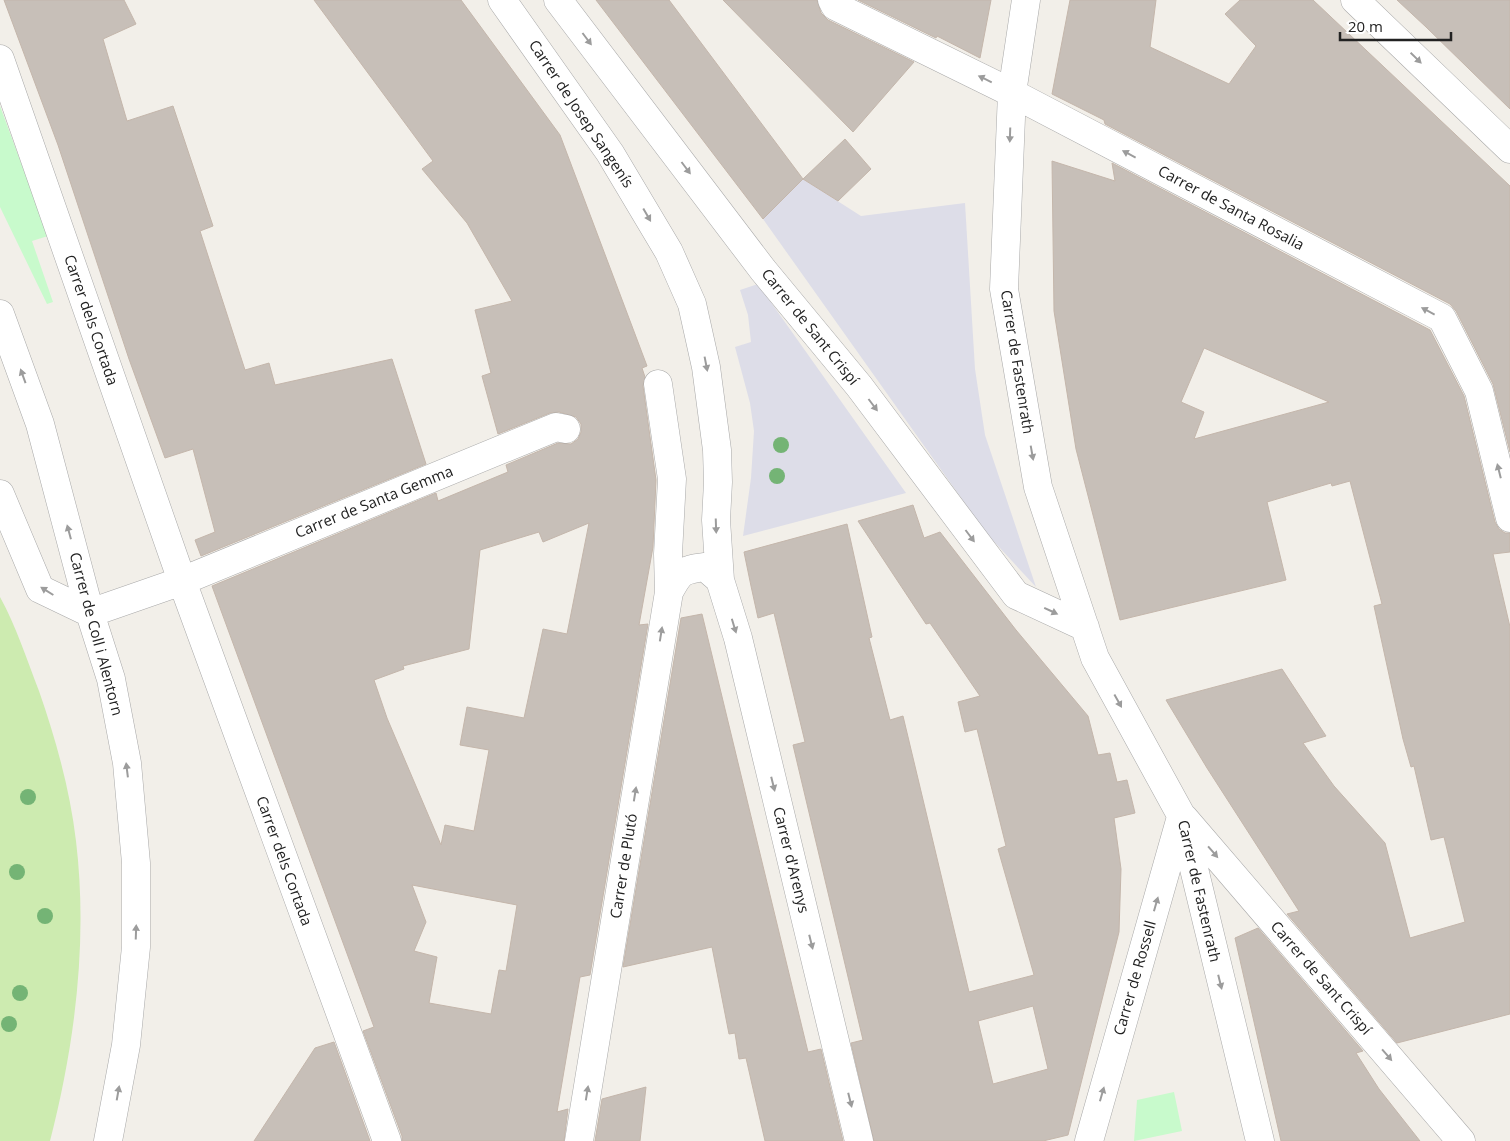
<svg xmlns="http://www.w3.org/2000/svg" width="1510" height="1141" viewBox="0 0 1510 1141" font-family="'Open Sans',sans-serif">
<rect width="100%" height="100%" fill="#f2efe9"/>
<path fill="#cdebb0" d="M 0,597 C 16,626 27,660 39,691 C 56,740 70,790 76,841 C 88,941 75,1044 50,1141 L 0,1141 Z"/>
<path fill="#c8facc" d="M 0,106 L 48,236 L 32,241 L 53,302 L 47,304 L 0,207 Z
M 1174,1092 L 1182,1131 L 1134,1141 L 1137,1100 Z"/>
<path fill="#dddde8" d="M 803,179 L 861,216 L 965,203 L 975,369 L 985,435 L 1036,587 L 986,533 L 763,219 Z
M 758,284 L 906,493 L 743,536 L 751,478 L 754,431 L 750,403 L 735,347 L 751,342 L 748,315 L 740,290 Z"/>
<path fill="#c7bfb8" stroke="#c4b6ab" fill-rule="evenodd" d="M 4,0 L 124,0 L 136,24 L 103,39 L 127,121 L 173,106 L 213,226 L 200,231 L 245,370 L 269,363 L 275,385 L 392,359 L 426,464 L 201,556 L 195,540 L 215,532 L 193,449 L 165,458 L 129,359 L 58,145 Z
M 314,0 L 461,0 L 560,135 L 647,366 L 642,368 L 645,377 L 643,386 L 656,480 L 653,547 L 639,625 L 648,624 L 590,975 L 580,977 L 557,1112 L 568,1109 L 564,1141 L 402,1141 L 402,1136 L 363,1031 L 374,1027 L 212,586 L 436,493 L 438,501 L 508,472 L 506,465 L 558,443 L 571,444 L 578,439 L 581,432 L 581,424 L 576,417 L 559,412 L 550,413 L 498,434 L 482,376 L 491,373 L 475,310 L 512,301 L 467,223 L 422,169 L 433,161 ZM 589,523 L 567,634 L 543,629 L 524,718 L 467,707 L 460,745 L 489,750 L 474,831 L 445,825 L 441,845 L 387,718 L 374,680 L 404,669 L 403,666 L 469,649 L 480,550 L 539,532 L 543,542 ZM 412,885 L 517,905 L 506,971 L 499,970 L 491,1014 L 429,1003 L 437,957 L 414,951 L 426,922 Z
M 596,0 L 669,0 L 803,179 L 763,219 Z
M 723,0 L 817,0 L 821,13 L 828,20 L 914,62 L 853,132 Z
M 858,0 L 991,0 L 980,58 L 937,36 L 936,38 Z
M 1070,0 L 1156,0 L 1150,47 L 1229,84 L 1256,46 L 1225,14 L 1240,0 L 1313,0 L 1510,186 L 1510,452 L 1493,384 L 1456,311 L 1450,304 L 1105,124 L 1104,120 L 1052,94 Z
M 1397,0 L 1510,0 L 1510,109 L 1426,27 Z
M 845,139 L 871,169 L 838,201 L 803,179 Z
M 1052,161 L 1115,181 L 1112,163 L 1430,330 L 1464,396 L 1495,522 L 1499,529 L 1505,533 L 1510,533 L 1510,552 L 1493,554 L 1510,627 L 1510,1014 L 1397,1043 L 1287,914 L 1299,911 L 1207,768 L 1166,700 L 1282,669 L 1326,736 L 1303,743 L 1334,786 L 1385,843 L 1410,938 L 1465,922 L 1444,837 L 1431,840 L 1414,766 L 1411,767 L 1403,739 L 1374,606 L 1382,604 L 1350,481 L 1332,486 L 1331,483 L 1267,502 L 1286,580 L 1120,620 L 1076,449 L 1054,311 ZM 1204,348 L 1329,402 L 1194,439 L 1204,412 L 1181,402 Z
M 913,505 L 924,538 L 940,532 L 1016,630 L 1088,716 L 1098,755 L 1110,753 L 1117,782 L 1127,780 L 1135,813 L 1114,818 L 1121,869 L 1119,932 L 1068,1135 L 1043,1141 L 874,1141 L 851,1043 L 863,1040 L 793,745 L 805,742 L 774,613 L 758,618 L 751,586 L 744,552 L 847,524 L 872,637 L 869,638 L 890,720 L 903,716 L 969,992 L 1034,975 L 998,849 L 1006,846 L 977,729 L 965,732 L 958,702 L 980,696 L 930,623 L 926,624 L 858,521 ZM 1033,1006 L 1048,1069 L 993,1084 L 978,1021 Z
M 702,614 L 808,1052 L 821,1049 L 843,1141 L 765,1141 L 746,1058 L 739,1059 L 735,1033 L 729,1034 L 712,947 L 623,967 L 681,618 Z
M 1258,928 L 1363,1051 L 1356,1053 L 1379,1089 L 1420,1141 L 1281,1141 L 1235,938 Z
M 334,1042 L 370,1141 L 254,1141 L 315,1048 Z
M 646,1087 L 640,1141 L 595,1141 L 602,1099 Z"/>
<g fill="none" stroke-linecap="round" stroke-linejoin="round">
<g stroke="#a9a9a9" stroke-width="29">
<path id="minor" d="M 502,0 L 610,153 L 669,252 L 692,304 L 706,367 L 717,450 L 718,482 L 716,520 L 720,580 L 738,638 L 859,1141
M 558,0 L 763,270 L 859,386 L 1016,595 L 1085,627
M 832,0 L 835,6 L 1012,93 L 1442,318 L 1479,391 L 1510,518
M 1026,0 L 1012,93 L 1004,289 L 1038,487 L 1095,658 L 1181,815 L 1260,1141
M 1355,0 L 1510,149
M 0,59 L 182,581 L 556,427 L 566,429
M 0,314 L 40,424 L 90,613 L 111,679 L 127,763 L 136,863 L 136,947 L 126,1045 L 108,1141
M 658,384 L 672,479 L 668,554 L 669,592
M 0,494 L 40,589 L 90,613
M 90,613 L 182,581 L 387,1141
M 1184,818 L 1461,1141
M 579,1141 L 669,592 C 680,572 681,570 705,567 L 720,580
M 1089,1141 L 1181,817"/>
</g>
<use href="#minor" stroke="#fff" stroke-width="28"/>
</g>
<g fill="#74b475">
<circle cx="781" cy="445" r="8"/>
<circle cx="777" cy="476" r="8"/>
<circle cx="28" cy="797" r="8"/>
<circle cx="17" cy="872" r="8"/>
<circle cx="45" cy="916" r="8"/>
<circle cx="20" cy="993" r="8"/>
<circle cx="9" cy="1024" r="8"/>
</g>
<defs><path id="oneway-solid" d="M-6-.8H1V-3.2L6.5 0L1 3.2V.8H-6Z" transform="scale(1.25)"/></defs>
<g fill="#9c9c9c">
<use href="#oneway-solid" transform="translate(587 39) rotate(53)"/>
<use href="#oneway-solid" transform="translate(1416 58) rotate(44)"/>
<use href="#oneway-solid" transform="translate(985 79) rotate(-154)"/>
<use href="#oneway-solid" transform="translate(1010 135) rotate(92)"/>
<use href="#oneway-solid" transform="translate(1129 154) rotate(-152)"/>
<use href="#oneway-solid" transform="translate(686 168) rotate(53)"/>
<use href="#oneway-solid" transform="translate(647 215) rotate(60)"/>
<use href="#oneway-solid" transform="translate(1428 311) rotate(-152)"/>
<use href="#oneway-solid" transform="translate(706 364) rotate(79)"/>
<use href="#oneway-solid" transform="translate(23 376) rotate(-110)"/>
<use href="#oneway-solid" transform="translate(873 405) rotate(53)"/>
<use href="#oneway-solid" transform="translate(1032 453) rotate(80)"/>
<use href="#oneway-solid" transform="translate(1499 471) rotate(-104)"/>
<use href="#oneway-solid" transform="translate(716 526) rotate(88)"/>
<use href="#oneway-solid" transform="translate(69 532) rotate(-105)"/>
<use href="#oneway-solid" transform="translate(970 536) rotate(53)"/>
<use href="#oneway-solid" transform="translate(47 591) rotate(-148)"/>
<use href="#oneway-solid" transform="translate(1051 611) rotate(25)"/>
<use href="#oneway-solid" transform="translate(734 626) rotate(73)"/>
<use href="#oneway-solid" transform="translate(661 634) rotate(-81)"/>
<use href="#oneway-solid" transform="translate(1118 701) rotate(61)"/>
<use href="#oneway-solid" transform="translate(127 770) rotate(-97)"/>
<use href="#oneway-solid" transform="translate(773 784) rotate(76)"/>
<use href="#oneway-solid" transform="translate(635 794) rotate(-81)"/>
<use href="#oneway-solid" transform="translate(1213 852) rotate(49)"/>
<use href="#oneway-solid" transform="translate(1156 904) rotate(-74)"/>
<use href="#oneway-solid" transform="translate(136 932) rotate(-88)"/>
<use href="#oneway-solid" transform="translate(811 942) rotate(76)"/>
<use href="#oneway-solid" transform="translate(1220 982) rotate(76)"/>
<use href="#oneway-solid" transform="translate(1387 1055) rotate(49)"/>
<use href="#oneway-solid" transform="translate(118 1093) rotate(-80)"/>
<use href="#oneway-solid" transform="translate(587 1093) rotate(-81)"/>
<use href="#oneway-solid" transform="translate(1102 1094) rotate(-74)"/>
<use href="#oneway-solid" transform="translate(850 1100) rotate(76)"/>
</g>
<g text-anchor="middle" stroke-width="4" stroke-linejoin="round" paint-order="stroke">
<g font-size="15" fill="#222" stroke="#fff">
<text transform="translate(581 114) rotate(56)" y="5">Carrer de Josep Sangenís</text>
<text transform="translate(1231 208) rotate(28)" y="5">Carrer de Santa Rosalia</text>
<text transform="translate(91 320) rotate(71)" y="5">Carrer dels Cortada</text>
<text transform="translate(810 327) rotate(51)" y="5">Carrer de Sant Crispí</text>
<text transform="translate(1017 362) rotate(81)" y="5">Carrer de Fastenrath</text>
<text transform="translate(374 502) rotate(-22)" y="5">Carrer de Santa Gemma</text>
<text transform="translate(96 634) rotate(75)" y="5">Carrer de Coll i Alentorn</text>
<text transform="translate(791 860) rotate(76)" y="5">Carrer d'Arenys</text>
<text transform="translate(284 861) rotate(70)" y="5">Carrer dels Cortada</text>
<text transform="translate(624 866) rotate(-81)" y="5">Carrer de Plutó</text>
<text transform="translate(1199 891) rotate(77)" y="5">Carrer de Fastenrath</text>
<text transform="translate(1135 978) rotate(-74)" y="5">Carrer de Rossell</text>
<text transform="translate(1321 978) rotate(49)" y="5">Carrer de Sant Crispí</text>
</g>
</g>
<path d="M1340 32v8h111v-8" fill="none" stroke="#222222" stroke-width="2.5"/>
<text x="1348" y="32" font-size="15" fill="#222222" stroke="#ffffff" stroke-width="4" paint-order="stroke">20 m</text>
</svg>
